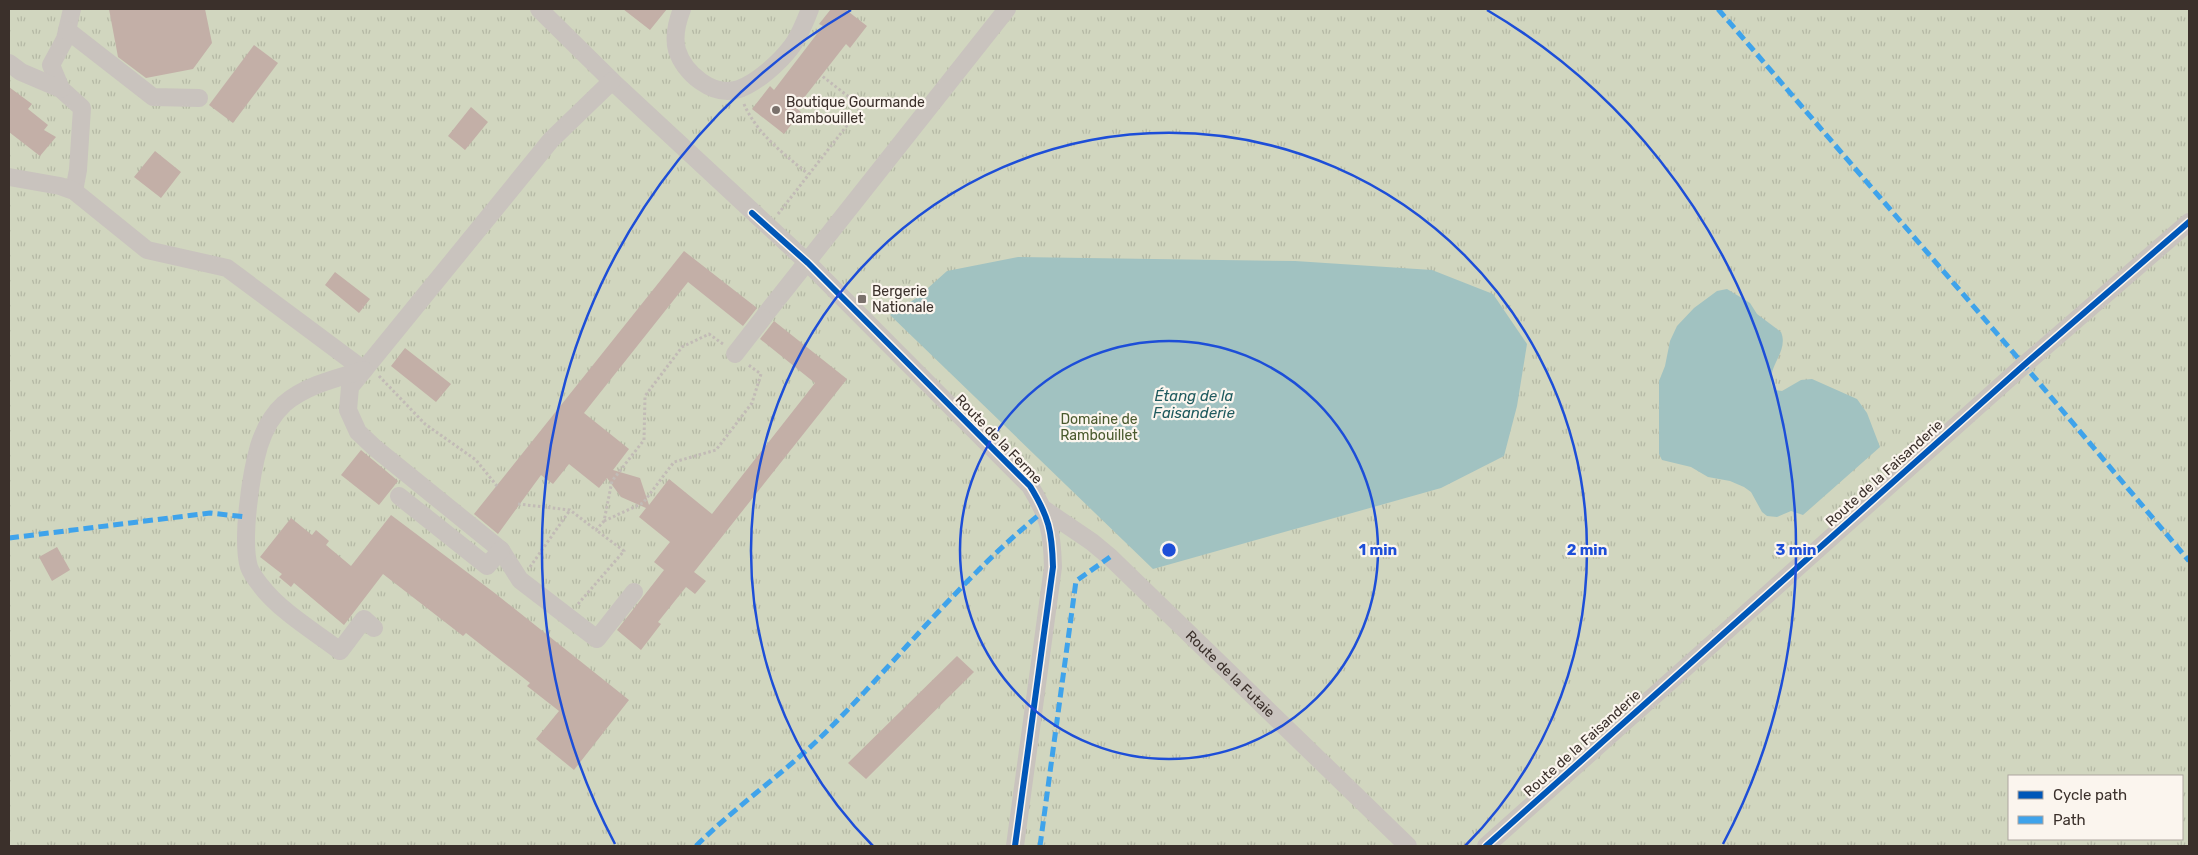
<svg xmlns="http://www.w3.org/2000/svg" width="2198" height="855" viewBox="0 0 2198 855" font-family="Rubik,sans-serif">
<defs>
<pattern id="park-tufts" width="24" height="20" patternUnits="userSpaceOnUse" patternTransform="scale(1.25)"><rect width="24" height="20" fill="#d1d6bf"/><path d="M3 7l-1-3M5 7V3M7 7l1-3M15 17l-1-3M17 17v-4M19 17l1-3" fill="none" stroke="#b4b8a4"/></pattern>
</defs>
<rect width="100%" height="100%" fill="#f0ebe5"/>
<path fill="url(#park-tufts)" fill-rule="evenodd" d="M 9,9 L 2189,9 L 2189,846 L 9,846 ZM 2009,776 L 2182,776 L 2182,839 L 2009,839 Z"/>
<path fill="#a1c2c1" d="M 1018,257 L 1295,261 L 1432,270 L 1493,294 L 1527,344 L 1517,406 L 1504,456 L 1441,488 L 1153,569 L 890,315 L 918,297 L 947,271 Z
M 1727,289 L 1750,303 L 1757,314 L 1781,332 C 1790,353 1762,370 1774,390 L 1782,391 L 1801,380 L 1812,379 L 1857,399 L 1867,413 L 1880,447 L 1803,515 L 1791,511 L 1777,517 L 1767,516 L 1762,512 L 1751,492 L 1744,487 L 1730,481 L 1708,477 L 1691,467 L 1662,460 L 1659,454 L 1659,381 L 1665,366 L 1670,341 L 1677,326 L 1694,308 L 1717,291 Z"/>
<path fill="#c3afa7" d="M 109,9 L 205,9 L 212,43 L 193,69 L 146,78 L 118,57 Z
M 623,9 L 667,9 L 650,30 Z
M 831,9 L 845,9 L 867,26 L 850,48 L 846,44 L 796,108 L 801,112 L 784,134 L 752,109 L 770,86 L 774,90 L 823,26 L 819,24 Z
M 254,45 L 278,63 L 233,123 L 209,105 Z
M 9,87 L 32,104 L 28,109 L 48,125 L 44,130 L 56,137 L 40,156 L 9,132 Z
M 471,107 L 488,122 L 465,150 L 448,136 Z
M 155,151 L 181,172 L 161,198 L 134,177 Z
M 684,251 L 757,308 L 743,326 L 688,282 L 584,413 L 629,449 L 613,470 L 640,478 L 649,505 L 669,479 L 712,514 L 815,383 L 760,339 L 774,321 L 847,379 L 694,572 L 706,581 L 695,594 L 686,587 L 658,622 L 661,624 L 641,650 L 617,630 L 664,570 L 654,562 L 670,542 L 639,517 L 646,508 L 621,497 L 607,478 L 599,488 L 569,464 L 553,484 L 541,475 L 498,534 L 474,514 Z
M 335,272 L 370,299 L 359,313 L 325,285 Z
M 405,348 L 451,384 L 436,402 L 391,366 Z
M 361,450 L 398,481 L 379,505 L 341,475 Z
M 391,515 L 496,594 L 629,700 L 574,770 L 536,739 L 559,711 L 527,686 L 530,683 L 466,633 L 463,636 L 383,574 L 344,625 L 294,583 L 291,587 L 279,577 L 282,574 L 260,557 L 291,518 L 312,535 L 316,530 L 329,541 L 326,545 L 351,566 Z
M 57,547 L 70,570 L 52,581 L 39,557 Z
M 957,656 L 974,672 L 866,779 L 848,763 Z"/>
<g fill="none" stroke-linecap="round" stroke-linejoin="round">
<path stroke="#c2bbb6" stroke-width="3" stroke-dasharray="2.5 2.5" stroke-linecap="butt" d="M 744,104 C 757,134 784,154 808,174
M 778,214 L 859,110 L 858,104 L 822,76
M 379,376 L 425,424 L 476,460 L 497,486
M 518,504 L 570,510 L 596,530 L 604,521 L 612,481 L 644,440 L 645,396 L 682,347 L 709,334 L 723,344
M 604,521 L 643,503 L 674,462 L 716,450 L 752,403 L 761,374 L 747,364
M 530,567 L 570,510
M 578,604 L 624,551 L 596,530"/>
<g stroke="#c9c3be" stroke-width="18">
<path d="M 72,9 L 65,39 L 51,65 L 61,89 L 82,108 L 78,170 L 74,191"/>
<path d="M 539,9 L 612,81 L 808,263 L 1030,486 C 1049,517 1052,531 1053,567 L 1015,846"/>
<path d="M 682,9 C 677,22 673,36 677,50 C 684,73 713,98 739,89 C 757,83 780,62 792,46 C 800,35 805,22 810,9"/>
<path d="M 67,30 L 153,97 L 199,98"/>
<path d="M 9,63 L 21,72 L 61,89"/>
<path d="M 612,81 L 551,140 L 368,365 L 350,387 L 348,410 L 358,432 L 375,448 L 501,550 L 520,580 L 597,639 L 634,592"/>
<path d="M 9,177 L 60,186 L 74,191 L 147,250 L 227,268 L 364,370"/>
<path d="M 765,315 L 1007,9"/>
<path d="M 735,354 L 763,318"/>
<path d="M 364,370 C 337,378 306,385 284,404 C 272,415 264,430 259,446 C 251,473 241,540 249,567 C 251,573 257,581 261,586 C 280,611 315,632 340,651 L 364,619 L 374,628"/>
<path d="M 399,496 L 487,566 L 501,550"/>
<path id="s1" d="M 1045,510 L 1092,542 L 1110,557 L 1408,846"/>
<path d="M 1486,846 L 2024,365 L 2189,222"/>
</g>
<path stroke="#3fa3eb" stroke-width="5" stroke-dasharray="10 5" stroke-linecap="butt" d="M 1718,9 L 2024,365 L 2189,561
M 9,538 L 210,513 L 246,517
M 696,846 C 737,805 786,772 827,731 C 900,658 964,575 1045,510
M 1040,846 L 1076,581 L 1110,557"/>
<g stroke="#fbf5ee" stroke-width="9">
<path id="cycleway" d="M 752,213 L 808,263 L 1030,486 C 1049,517 1052,531 1053,567 L 1015,846
M 1486,846 L 2024,365 L 2189,222"/>
</g>
<use href="#cycleway" stroke="#0057b8" stroke-width="6"/>
</g>
<g fill="none" stroke="#1d4ed8" stroke-width="2.5">
<circle cx="1169" cy="550" r="209"/>
<path d="M873 846A418 418 0 1 1 1465 846"/>
<path d="M615 844A627 627 0 0 1 851 10M1487 10A627 627 0 0 1 1723 844"/>
</g>
<g fill="#7a716c" stroke="#fbf5ee" stroke-width="2">
<circle cx="776" cy="110" r="5"/>
<rect x="857" y="294" width="10" height="10" rx="2.5"/>
</g>
<g text-anchor="middle" stroke-width="4.5" stroke-linejoin="round" paint-order="stroke">
<g font-size="14" fill="#3b302b" stroke="#fbf5ee" text-anchor="start">
<text x="786" y="107">Boutique Gourmande<tspan x="786" dy="16">Rambouillet</tspan></text>
<text x="872" y="296">Bergerie<tspan x="872" dy="16">Nationale</tspan></text>
</g>
<g font-size="14" fill="#4a5a2e" stroke="#fbf5ee">
<text x="1099" y="424">Domaine de<tspan x="1099" dy="16">Rambouillet</tspan></text>
</g>
<g font-size="14" fill="#3b302b" stroke="#fbf5ee">
<text transform="translate(999 439) rotate(46)" y="5">Route de la Ferme</text>
<text transform="translate(1884 473) rotate(-42)" y="5">Route de la Faisanderie</text>
<text dy="5" stroke="none"><textPath href="#s1" startOffset="248">Route de la Futaie</textPath></text>
<text transform="translate(1582 743) rotate(-42)" y="5">Route de la Faisanderie</text>
</g>
<g font-size="15" font-style="italic" fill="#1f5a5e" stroke="#fbf5ee">
<text x="1194" y="401">Étang de la<tspan x="1194" dy="17">Faisanderie</tspan></text>
</g>
</g>
<circle cx="1169" cy="550" r="8" fill="#1d4ed8" stroke="#fbf5ee" stroke-width="2.5"/>
<g font-size="15" text-anchor="middle" font-weight="bold" fill="#1d4ed8" stroke="#fbf5ee" stroke-width="4.5" stroke-linejoin="round" paint-order="stroke">
<text x="1378" y="555">1 min</text>
<text x="1587" y="555">2 min</text>
<text x="1796" y="555">3 min</text>
</g>
<rect width="2198" height="855" fill="none" stroke="#3b302b" stroke-width="20"/>
<rect x="2008" y="775" width="175" height="65" fill="#fbf5ee" stroke="#aea6a0"/>
<rect x="2018" y="791" width="25" height="8" fill="#0057b8" stroke="#aea6a0"/>
<text x="2053" y="800" font-size="15" fill="#3b302b">Cycle path</text>
<rect x="2018" y="816" width="25" height="8" fill="#3fa3eb" stroke="#aea6a0"/>
<text x="2053" y="825" font-size="15" fill="#3b302b">Path</text>
</svg>
